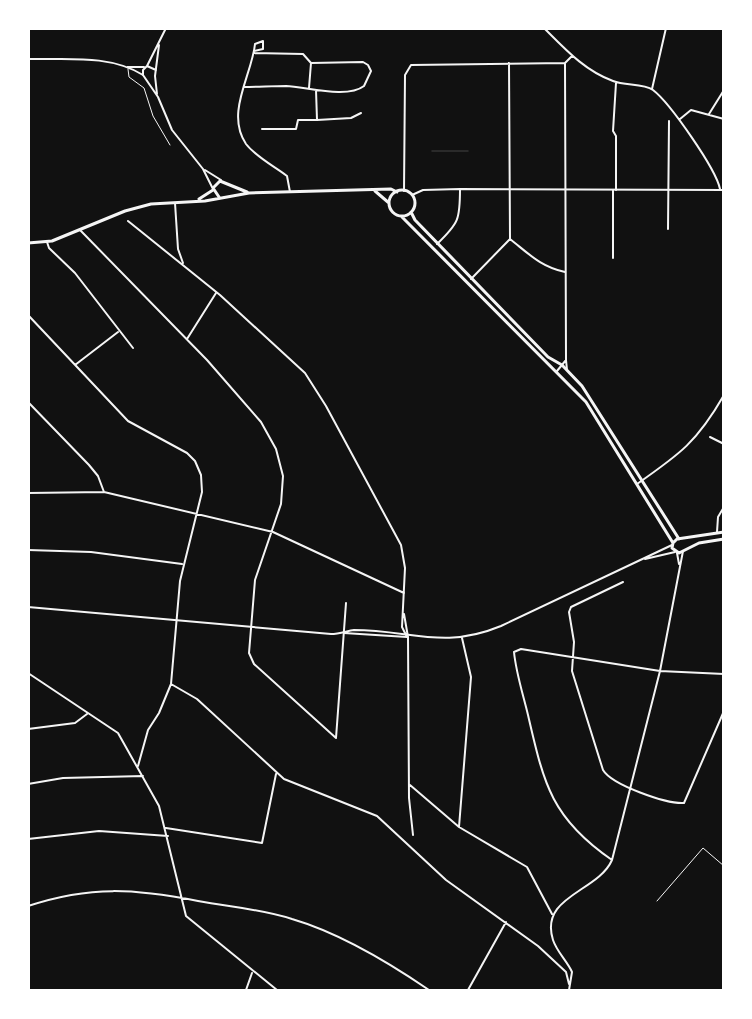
<svg xmlns="http://www.w3.org/2000/svg" width="752" height="1019" viewBox="0 0 752 1019" font-family="Lora,serif">
<rect width="100%" height="100%" fill="#111"/>
<g fill="none" stroke-linecap="round" stroke-linejoin="round">
<path stroke="#333" stroke-width="1.5" d="M 432,151 L 468,151"/>
<path stroke="#f5f5f5" stroke-width="1" d="M 128,69 L 129,77 L 144,88 L 153,116 L 170,145
M 657,901 L 703,848 L 724,866"/>
<path stroke="#f5f5f5" stroke-width="2" d="M 544,28 C 565,49 585,71 613,81 C 625,86 643,83 653,90 C 670,103 716,169 720,189
M 254,51 L 263,49 L 263,41 L 255,44 C 252,75 225,113 246,144 C 256,157 274,166 287,176 L 290,192
M 254,53 L 303,54 L 311,63
M 28,59 C 66,60 109,54 143,75
M 565,63 L 566,360
M 128,67 L 144,67
M 244,87 C 258,87 272,86 286,86 C 307,87 347,99 364,86 L 371,71 L 368,65 L 363,62 L 311,63 L 309,88
M 652,89 L 666,28
M 709,114 L 724,90
M 680,119 L 691,110 L 724,119
M 317,120 L 351,118 L 361,113
M 262,129 L 296,129 L 298,120 L 317,120 L 316,90
M 613,190 L 613,258
M 616,190 L 616,136 L 613,131 L 616,83
M 404,191 L 405,75 L 411,65 L 565,63 L 572,56
M 175,203 L 178,249 L 183,263
M 128,221 L 220,295 L 305,373 L 326,406 L 401,545 L 405,568 L 402,627 L 406,635
M 668,229 L 669,121
M 80,230 L 207,360 L 261,422 L 276,449 L 283,476 L 281,504 L 255,580 L 249,653 L 254,664 L 336,738
M 510,239 C 529,254 541,267 565,272
M 47,242 L 49,248 L 75,273 L 133,348
M 437,244 C 459,223 460,219 460,189
M 471,279 L 510,239 L 509,63
M 28,315 L 128,421 L 187,453 L 195,461 L 201,475 L 202,492 L 180,581 L 171,684 L 159,713 L 148,730 L 138,766
M 187,339 L 216,293
M 75,365 L 118,332
M 557,371 L 566,360 L 567,370
M 28,402 L 89,465 L 98,476 L 104,492
M 710,437 L 724,444
M 637,484 C 680,454 697,442 724,395
M 28,493 L 104,492 L 273,532 L 404,593
M 717,532 L 718,517 L 724,507
M 28,550 L 91,552 L 182,564
M 677,553 L 679,564
M 623,582 L 571,607 L 569,612 L 574,642 L 572,671 L 603,770 C 612,785 666,804 684,803 L 724,711
M 404,614 L 408,637 L 409,798 L 413,835
M 28,673 L 118,733 L 159,806 L 186,916 L 277,990
M 171,684 L 197,699 L 284,779 L 377,816 L 446,880 L 538,946 L 566,972 L 569,984
M 28,729 L 75,723 L 87,714
M 336,738 L 346,603
M 28,784 L 63,778 L 143,776
M 410,785 L 459,827 L 527,867 L 552,914
M 459,827 L 471,677 L 462,638
M 166,828 L 262,843 L 276,774
M 28,839 L 99,831 L 168,836
M 612,860 C 551,818 544,784 528,715 C 523,694 516,673 514,652 L 521,649 L 660,671 L 724,674
M 28,906 C 91,885 135,889 198,901 C 230,907 262,909 292,919 C 340,933 388,962 429,990
M 246,990 L 252,973
M 468,990 L 506,922
M 569,990 L 572,972 C 567,961 557,952 553,940 C 539,896 598,892 612,860 L 660,671 L 683,551"/>
<path stroke="#f5f5f5" stroke-width="2" d="M 147,66 L 166,28
M 156,70 L 147,66 L 143,70 L 143,75 L 158,97 L 172,130 L 203,169 L 212,187
M 157,94 L 155,76 L 159,45
M 205,170 L 221,180
M 412,195 L 423,190 L 460,189 L 724,190
M 645,559 L 675,552
M 28,607 L 331,634 C 339,634 347,631 354,630 C 411,630 443,650 501,626 L 672,545
M 344,633 L 407,637"/>
<path stroke="#f5f5f5" stroke-width="3" d="M389 203a13 13 0 1 1 26 0a13 13 0 1 1-26 0Z
M 375,191 L 389,203
M 219,197 L 213,188 L 220,181 L 247,192
M 199,199 L 213,190
M 411,212 L 415,220 L 548,357 L 562,365 L 582,386 L 679,539
M 401,216 L 586,402 L 673,543
M 28,243 L 52,241 L 125,211 L 151,204 L 205,201 L 249,193 L 391,189 L 397,192
M 724,532 L 677,539 L 673,543 L 672,548 L 679,553 L 699,543 L 724,539"/>
</g>
<rect width="752" height="1019" fill="none" stroke="#ffffff" stroke-width="60"/>
</svg>
